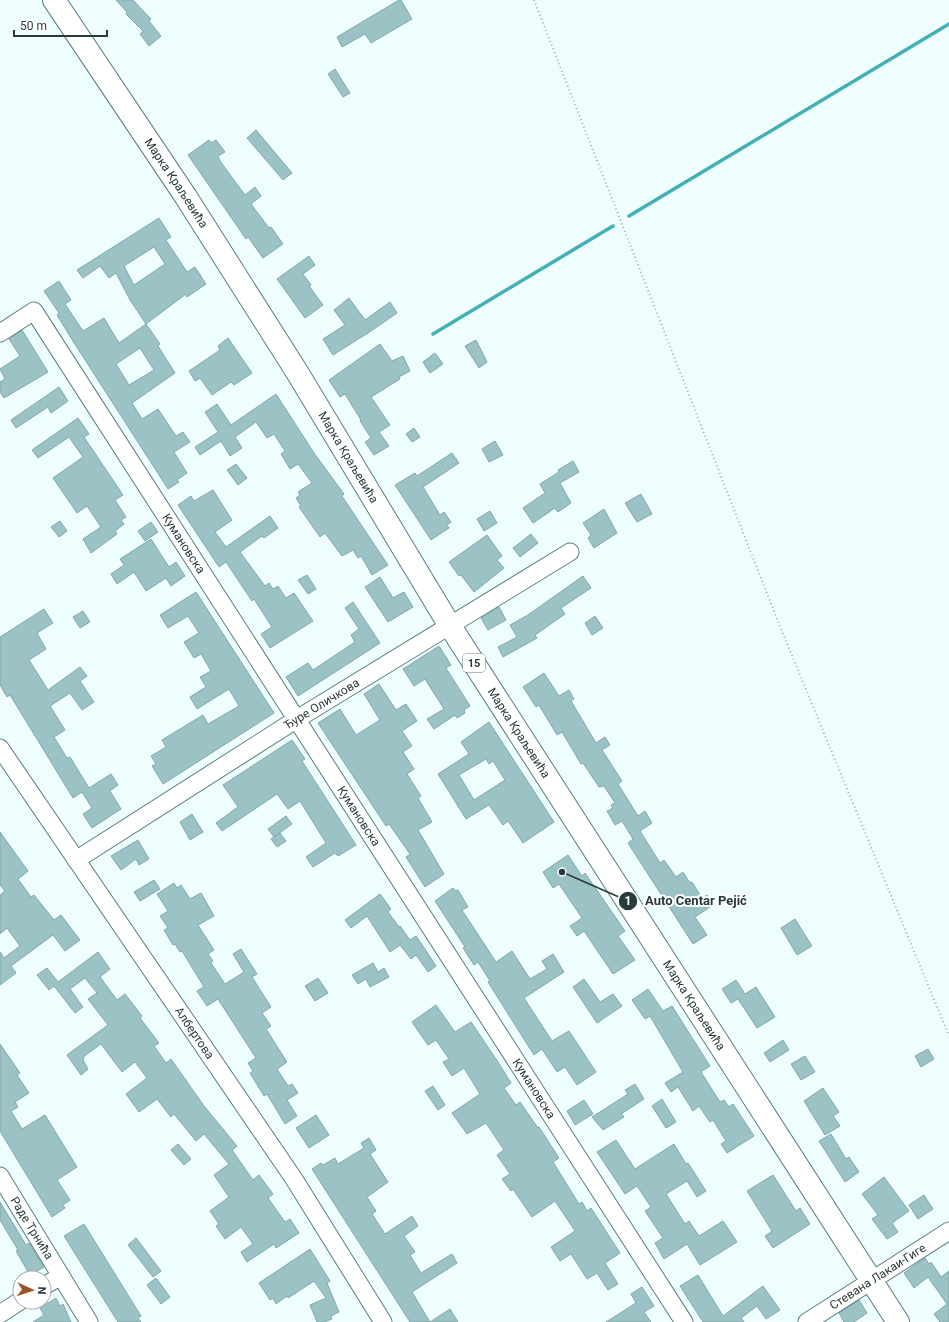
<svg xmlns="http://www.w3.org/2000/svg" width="949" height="1322" viewBox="0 0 949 1322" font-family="Roboto,sans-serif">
<rect width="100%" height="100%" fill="#eefeff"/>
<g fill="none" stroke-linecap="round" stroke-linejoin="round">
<path stroke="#44afb4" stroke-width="3.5" d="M 629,216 L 949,24
M 433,334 L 613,226"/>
</g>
<path fill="#9bc2c4" stroke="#82a8aa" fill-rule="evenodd" d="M 116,0 L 133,0 L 151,19 L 149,21 L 161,36 L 149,46 L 140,34 L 143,31 L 126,14 L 127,12 Z
M 399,0 L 401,0 L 412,19 L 371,43 L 365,34 L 342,47 L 337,37 Z
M 335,69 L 350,93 L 343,97 L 328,74 Z
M 256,130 L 292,173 L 283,180 L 247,138 Z
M 209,140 L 211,143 L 216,140 L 225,152 L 218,156 L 220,161 L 245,195 L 255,187 L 261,196 L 251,204 L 269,228 L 271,227 L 283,244 L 263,258 L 248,237 L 246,239 L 188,155 Z
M 159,218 L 171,237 L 166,240 L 187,272 L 195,267 L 206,284 L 187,297 L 186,294 L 146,324 L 130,300 L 116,273 L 109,278 L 100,266 L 83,278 L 77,270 ZM 154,247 L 165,264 L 134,285 L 124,266 Z
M 309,256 L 315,265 L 303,274 L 311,285 L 309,286 L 323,305 L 305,318 L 277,279 Z
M 59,281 L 71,300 L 65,304 L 83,331 L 104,318 L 119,343 L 146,324 L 160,344 L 158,346 L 175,373 L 132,403 L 142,419 L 158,409 L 176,436 L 183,432 L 190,442 L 174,452 L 187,473 L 177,480 L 179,482 L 168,489 L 71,338 L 57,315 L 59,313 L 44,291 ZM 140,348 L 154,370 L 129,385 L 116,364 Z
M 349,298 L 365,320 L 390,302 L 397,313 L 371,331 L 333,355 L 323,339 L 345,325 L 334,310 Z
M 22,330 L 48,372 L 4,398 L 0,392 L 0,382 L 5,379 L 0,369 L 20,356 L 9,339 Z
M 228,338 L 252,373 L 234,385 L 231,382 L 212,395 L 200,378 L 195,381 L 189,371 L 220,350 L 218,346 Z
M 476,340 L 487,362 L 479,368 L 465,346 Z
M 380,344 L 392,361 L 403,356 L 410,371 L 399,377 L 400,379 L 371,397 L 390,425 L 379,432 L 389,446 L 374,455 L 365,442 L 371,438 L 360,421 L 361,420 L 345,394 L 340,397 L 329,380 Z
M 435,353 L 443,364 L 430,373 L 423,362 Z
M 59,387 L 68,401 L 51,413 L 48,407 L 16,428 L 11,420 Z
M 276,394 L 314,453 L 344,494 L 342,496 L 388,565 L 372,575 L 361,556 L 358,558 L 353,550 L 342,556 L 325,533 L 320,537 L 299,507 L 301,506 L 296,498 L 300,495 L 298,492 L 312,483 L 298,464 L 290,469 L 281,454 L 285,451 L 274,434 L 267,438 L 256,422 L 235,437 L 242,448 L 230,456 L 221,441 L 200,455 L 195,447 L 218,432 L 205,412 L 217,404 L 231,425 Z
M 78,418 L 89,434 L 84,437 L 123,495 L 115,500 L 126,517 L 121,520 L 124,524 L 115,531 L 117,534 L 91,553 L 83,539 L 101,527 L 87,506 L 77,513 L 53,478 L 83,457 L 69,437 L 38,458 L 32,450 Z
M 414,428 L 420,437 L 412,442 L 406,434 Z
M 495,441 L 503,455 L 489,462 L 482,449 Z
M 452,453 L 459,463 L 423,487 L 440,515 L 444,512 L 451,522 L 447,525 L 449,528 L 431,540 L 395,485 L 415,473 L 417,476 Z
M 573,461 L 579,472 L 560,483 L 571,503 L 558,512 L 555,508 L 533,523 L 523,508 L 545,493 L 540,484 L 559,472 L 558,470 Z
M 236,464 L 247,478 L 238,485 L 227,470 Z
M 213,490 L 232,520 L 215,532 L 226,547 L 270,516 L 278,528 L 264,538 L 262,536 L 240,552 L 265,586 L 269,583 L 273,589 L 278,586 L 286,598 L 294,593 L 313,621 L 270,648 L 261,634 L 272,627 L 254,599 L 252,601 L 226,562 L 219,567 L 178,505 L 191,496 L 194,501 Z
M 641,494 L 652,514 L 637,522 L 625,503 Z
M 604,509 L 617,533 L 594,548 L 588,538 L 591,535 L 583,523 Z
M 490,511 L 497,523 L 484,531 L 477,519 Z
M 60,521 L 67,531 L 59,537 L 51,527 Z
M 151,522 L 158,532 L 145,541 L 138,531 Z
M 531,534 L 538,543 L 520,557 L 513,548 Z
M 487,535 L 502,556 L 497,560 L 504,568 L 474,592 L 461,575 L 459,576 L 449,562 Z
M 151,539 L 169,567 L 176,562 L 185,576 L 171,586 L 166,578 L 146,591 L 134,572 L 117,584 L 111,574 L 124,565 L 120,559 Z
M 307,575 L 316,589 L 308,594 L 298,580 Z
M 583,576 L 591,588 L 561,608 L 565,614 L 535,635 L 537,638 L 503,657 L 498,647 L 517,637 L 510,625 L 528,615 Z
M 380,577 L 393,598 L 404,592 L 413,607 L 388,622 L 365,587 Z
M 196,592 L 274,713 L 163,784 L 152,766 L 156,764 L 151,756 L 166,747 L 162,740 L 203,715 L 208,724 L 239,706 L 229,689 L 197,709 L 190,697 L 206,687 L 200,677 L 211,671 L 201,654 L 194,658 L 184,642 L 199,633 L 188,616 L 168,628 L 160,615 Z
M 353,602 L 380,643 L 298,696 L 286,677 L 308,663 L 313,670 L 355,642 L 351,635 L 359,629 L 345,608 Z
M 499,607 L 506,620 L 488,630 L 481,618 Z
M 44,609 L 53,623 L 37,633 L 46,649 L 29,660 L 48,690 L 80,667 L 87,676 L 80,681 L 94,702 L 82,710 L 70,693 L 50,706 L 65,730 L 54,737 L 67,758 L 70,757 L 89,788 L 111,774 L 118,785 L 110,791 L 121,809 L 92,828 L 83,814 L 92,808 L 82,792 L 73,798 L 10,695 L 7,697 L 0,685 L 0,637 Z
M 83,611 L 90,622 L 80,628 L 73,617 Z
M 595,616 L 603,628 L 592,635 L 585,623 Z
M 439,646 L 451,665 L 446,668 L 470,706 L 464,710 L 465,713 L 457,718 L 455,715 L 434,729 L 427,719 L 444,709 L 425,679 L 414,686 L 403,669 Z
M 544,673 L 559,696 L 569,690 L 574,699 L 571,701 L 596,743 L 605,737 L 610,745 L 602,750 L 622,781 L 618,784 L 638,816 L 645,811 L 652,823 L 640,831 L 660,863 L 664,860 L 676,877 L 683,872 L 690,883 L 692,882 L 702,898 L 707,895 L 713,905 L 695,917 L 707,935 L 693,944 L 628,843 L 633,839 L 622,821 L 615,825 L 607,811 L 613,808 L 611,805 L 615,803 L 604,786 L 599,787 L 583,763 L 581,764 L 562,732 L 557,735 L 539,705 L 536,707 L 523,687 Z
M 379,684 L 396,710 L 406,704 L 417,721 L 402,731 L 412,746 L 403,752 L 414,769 L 407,774 L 421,796 L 418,798 L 432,822 L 418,830 L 444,874 L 425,887 L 406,857 L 410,854 L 389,824 L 386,826 L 318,723 L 340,709 L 356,735 L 380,720 L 364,694 Z
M 489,722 L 554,822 L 523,843 L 508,821 L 503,825 L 489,805 L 466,819 L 438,774 L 469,754 L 461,742 ZM 486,759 L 489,764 L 493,761 L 505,780 L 474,800 L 459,775 Z
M 292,740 L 305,759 L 302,761 L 356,845 L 338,856 L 335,853 L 313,867 L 306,857 L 326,843 L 300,801 L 288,809 L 277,794 L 222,831 L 216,823 L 238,807 L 223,785 Z
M 192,814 L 203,832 L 190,840 L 180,822 Z
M 286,816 L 292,824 L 274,837 L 268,829 Z
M 0,832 L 28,871 L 18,879 L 31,897 L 34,895 L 54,920 L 61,915 L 80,940 L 65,951 L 53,935 L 11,966 L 16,973 L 0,985 L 0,952 L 4,958 L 20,946 L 7,928 L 0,934 L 0,895 L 5,891 L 0,885 Z
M 280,833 L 286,841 L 277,847 L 271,839 Z
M 138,840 L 149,859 L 139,865 L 136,859 L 121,870 L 111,856 Z
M 568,855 L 582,876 L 585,873 L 625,931 L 618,936 L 635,960 L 613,974 L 584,931 L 577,936 L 570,926 L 582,918 L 559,884 L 553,888 L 543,872 Z
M 154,880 L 160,889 L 140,901 L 134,892 Z
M 174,883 L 177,888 L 181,885 L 190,899 L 201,893 L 214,916 L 198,925 L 214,950 L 208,954 L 213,961 L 211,963 L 225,984 L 244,972 L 233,954 L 241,949 L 257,974 L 252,977 L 271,1007 L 262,1013 L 271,1026 L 266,1029 L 287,1062 L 277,1069 L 288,1086 L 292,1084 L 298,1093 L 287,1100 L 297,1116 L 285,1124 L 267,1094 L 264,1096 L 250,1073 L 253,1071 L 248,1063 L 256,1058 L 218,999 L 207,1006 L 197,991 L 204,987 L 182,951 L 180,952 L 175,944 L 173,945 L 164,930 L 168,928 L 160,916 L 168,911 L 157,894 Z
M 453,888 L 455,891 L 458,890 L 468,907 L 462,910 L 496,962 L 512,951 L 530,979 L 547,969 L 542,961 L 553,954 L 564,972 L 524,998 L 552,1041 L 569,1031 L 596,1072 L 577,1085 L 565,1067 L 557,1072 L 542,1049 L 534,1055 L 488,982 L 490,981 L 478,962 L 474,965 L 463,948 L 465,947 L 435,901 Z
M 380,894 L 391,909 L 388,912 L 399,927 L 400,926 L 410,940 L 416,936 L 425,949 L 436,966 L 428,972 L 416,955 L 411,959 L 400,945 L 390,952 L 367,916 L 351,928 L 345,920 Z
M 795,919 L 812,946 L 797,955 L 781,928 Z
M 98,952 L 110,969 L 100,977 L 117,1000 L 125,994 L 142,1016 L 140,1018 L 159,1043 L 154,1046 L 166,1063 L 171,1059 L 204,1106 L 237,1146 L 232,1150 L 253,1180 L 259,1175 L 273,1194 L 268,1198 L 285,1222 L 290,1219 L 299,1233 L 276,1248 L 274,1244 L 247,1262 L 241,1252 L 253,1244 L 241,1227 L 225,1239 L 216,1226 L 219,1224 L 210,1211 L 229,1197 L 214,1175 L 229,1164 L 204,1134 L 196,1141 L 174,1114 L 171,1117 L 157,1099 L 139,1112 L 126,1094 L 147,1078 L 135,1062 L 122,1072 L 101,1044 L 83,1057 L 84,1059 L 83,1060 L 88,1069 L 81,1075 L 67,1055 L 108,1025 L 88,999 L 97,993 L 85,978 L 70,989 L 83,1007 L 75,1013 L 54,986 L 49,990 L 37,975 L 47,968 L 58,982 Z
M 373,963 L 378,972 L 384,968 L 389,977 L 370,987 L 366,979 L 358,984 L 352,975 Z
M 318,978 L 328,993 L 315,1001 L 305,986 Z
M 584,979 L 600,1002 L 613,994 L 622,1006 L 597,1023 L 573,987 Z
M 736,980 L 745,994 L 756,987 L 775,1017 L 757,1028 L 738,999 L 731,1003 L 722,989 Z
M 648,989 L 663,1011 L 672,1006 L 710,1066 L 701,1072 L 720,1102 L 724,1100 L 729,1107 L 733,1104 L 754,1136 L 727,1153 L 721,1144 L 726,1141 L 713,1120 L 710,1122 L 699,1106 L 693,1111 L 678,1087 L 671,1092 L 665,1083 L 683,1072 L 650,1016 L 645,1019 L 632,1000 Z
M 436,1005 L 455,1032 L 471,1022 L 498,1062 L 511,1083 L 504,1088 L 516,1105 L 520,1102 L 538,1128 L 539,1127 L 559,1158 L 553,1162 L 579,1204 L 582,1202 L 587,1211 L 591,1208 L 620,1253 L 605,1263 L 618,1284 L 608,1290 L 597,1273 L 587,1279 L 571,1254 L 560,1261 L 551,1247 L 575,1231 L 555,1201 L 532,1217 L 513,1189 L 511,1191 L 502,1179 L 510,1174 L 497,1155 L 504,1150 L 486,1123 L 467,1134 L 452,1113 L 480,1094 L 464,1068 L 452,1076 L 443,1062 L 449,1059 L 436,1040 L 428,1045 L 412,1022 Z
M 783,1040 L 789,1050 L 770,1062 L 764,1053 Z
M 0,1044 L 20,1073 L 17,1075 L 29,1093 L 15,1102 L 18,1107 L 11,1111 L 22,1129 L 45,1115 L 77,1167 L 57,1180 L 70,1200 L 63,1205 L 65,1208 L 52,1217 L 0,1131 Z
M 928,1049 L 934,1059 L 921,1067 L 915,1056 Z
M 805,1056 L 815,1072 L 801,1080 L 791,1064 Z
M 635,1084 L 644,1099 L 621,1114 L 624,1117 L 603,1130 L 592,1117 L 628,1094 L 625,1090 Z
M 433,1086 L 445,1105 L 438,1110 L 425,1091 Z
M 823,1088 L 839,1112 L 833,1116 L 840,1126 L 825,1135 L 804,1101 Z
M 662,1099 L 676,1122 L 666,1128 L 652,1106 Z
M 584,1100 L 593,1114 L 575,1125 L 567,1111 Z
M 316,1115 L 329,1135 L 309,1148 L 296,1128 Z
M 831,1134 L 846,1159 L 849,1157 L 859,1172 L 845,1182 L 819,1141 Z
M 369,1138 L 376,1150 L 370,1154 L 388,1182 L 367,1197 L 376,1211 L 372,1214 L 385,1234 L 412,1216 L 418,1226 L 404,1236 L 415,1252 L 410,1255 L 421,1273 L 452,1254 L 457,1263 L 412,1292 L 430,1322 L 450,1309 L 458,1322 L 410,1322 L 312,1169 L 321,1163 L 323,1165 L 335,1158 L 338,1164 L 364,1148 L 361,1143 Z
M 616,1140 L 635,1169 L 674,1144 L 686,1164 L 688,1163 L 706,1191 L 697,1197 L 687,1181 L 666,1194 L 685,1224 L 689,1221 L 699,1236 L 723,1221 L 737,1242 L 700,1265 L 687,1244 L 664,1259 L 655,1243 L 663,1238 L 645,1211 L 651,1207 L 637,1186 L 625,1194 L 597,1152 Z
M 178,1144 L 191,1159 L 184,1165 L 171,1150 Z
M 773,1175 L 796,1211 L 800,1208 L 810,1224 L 773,1248 L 765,1236 L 772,1231 L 747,1191 Z
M 884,1177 L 909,1211 L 892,1223 L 898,1232 L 887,1239 L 872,1219 L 878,1215 L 862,1194 Z
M 924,1195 L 933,1209 L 918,1219 L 909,1205 Z
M 0,1202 L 26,1245 L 29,1243 L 44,1267 L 30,1275 L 16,1251 L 18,1250 L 0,1220 Z
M 84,1224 L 141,1316 L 138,1318 L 141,1322 L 118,1322 L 64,1236 Z
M 136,1238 L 161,1271 L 153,1277 L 128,1245 Z
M 310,1249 L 330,1281 L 327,1283 L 339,1312 L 331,1316 L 332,1319 L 324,1322 L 317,1322 L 310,1305 L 326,1298 L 314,1281 L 288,1298 L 287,1296 L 276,1304 L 273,1298 L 270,1300 L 259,1283 Z
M 925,1258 L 929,1264 L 931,1262 L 941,1277 L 949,1271 L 949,1322 L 940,1322 L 934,1314 L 947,1304 L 928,1277 L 914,1288 L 904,1273 Z
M 698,1275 L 723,1316 L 763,1286 L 780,1310 L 766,1319 L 757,1306 L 741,1318 L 744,1322 L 703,1322 L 680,1286 Z
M 156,1278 L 170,1297 L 161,1304 L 147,1285 Z
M 642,1287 L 654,1306 L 644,1312 L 651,1322 L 606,1322 L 636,1303 L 631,1294 Z
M 56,1298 L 60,1306 L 63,1304 L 71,1322 L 33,1322 L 44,1315 L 40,1308 Z
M 859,1300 L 867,1313 L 854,1322 L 844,1322 L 839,1313 Z"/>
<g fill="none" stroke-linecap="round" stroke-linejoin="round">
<g stroke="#597e7f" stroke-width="19">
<g id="minor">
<path id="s1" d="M 0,333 L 34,311 L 684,1322"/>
<path id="s2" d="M 0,748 L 294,1179 L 383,1322"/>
<path id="s3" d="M 76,860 L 297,719 L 570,552"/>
<path id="s4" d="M 0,1176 L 89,1322"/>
<path d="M 44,1286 L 61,1276"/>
<path d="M 0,1314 L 20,1301"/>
<path id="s5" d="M 807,1322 L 949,1231"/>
</g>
</g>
<g stroke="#597e7f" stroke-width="24">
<g id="major">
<path id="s6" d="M 54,0 L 186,197 L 297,372 L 450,626 L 898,1322"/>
</g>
</g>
<path stroke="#9fafb0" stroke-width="2" stroke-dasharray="1 3" stroke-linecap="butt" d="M 534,0 L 779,624 L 949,1036"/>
<use href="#minor" stroke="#fff" stroke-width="17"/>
<use href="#major" stroke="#fff" stroke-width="22"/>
</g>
<g text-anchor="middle" stroke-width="4" stroke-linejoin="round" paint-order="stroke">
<rect fill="#fff" stroke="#6a7575" stroke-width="1" x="463" y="654" width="22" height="18" rx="3"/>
<g font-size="11" font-weight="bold" fill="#2a3a3a">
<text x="474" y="667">15</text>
</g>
<g font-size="12" fill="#2a3a3a" stroke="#fff">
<text dy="4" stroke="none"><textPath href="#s6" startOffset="220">Марка Краљевића</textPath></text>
<text dy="4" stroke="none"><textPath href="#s6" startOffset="544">Марка Краљевића</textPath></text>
<text dy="4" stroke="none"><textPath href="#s1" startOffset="317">Кумановска</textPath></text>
<text dy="4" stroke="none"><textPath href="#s3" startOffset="291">Ђуре Оличкова</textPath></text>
<text dy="4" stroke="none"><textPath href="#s6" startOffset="868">Марка Краљевића</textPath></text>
<text dy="4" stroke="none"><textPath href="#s1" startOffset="641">Кумановска</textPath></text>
<text dy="4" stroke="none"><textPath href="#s6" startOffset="1192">Марка Краљевића</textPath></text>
<text dy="4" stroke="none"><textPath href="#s2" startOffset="345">Албертова</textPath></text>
<text dy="4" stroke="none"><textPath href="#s1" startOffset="965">Кумановска</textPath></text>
<text dy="4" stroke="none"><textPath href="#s4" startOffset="61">Раде Трнића</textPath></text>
<text dy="4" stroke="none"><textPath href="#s5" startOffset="84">Стевана Лакаи-Гиге</textPath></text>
</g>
</g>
<path fill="none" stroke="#2a3a3a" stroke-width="1.5" d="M562 872L628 901"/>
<g fill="#2a3a3a" stroke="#fff" stroke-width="1.5">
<circle cx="562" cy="872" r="4"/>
<circle cx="628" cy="901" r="10"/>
</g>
<g font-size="12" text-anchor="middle" font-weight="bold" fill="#fff">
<text x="628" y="905">1</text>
</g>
<g font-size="13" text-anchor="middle" font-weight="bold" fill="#2a3a3a" stroke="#fff" stroke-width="4" stroke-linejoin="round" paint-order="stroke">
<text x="696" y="905">Auto Centar Pejić</text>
</g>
<g transform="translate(32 1290) rotate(93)"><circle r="19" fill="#ffffff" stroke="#aab0b0"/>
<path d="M0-3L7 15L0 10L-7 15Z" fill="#995429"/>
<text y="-6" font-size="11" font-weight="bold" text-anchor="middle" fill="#2a3a3a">N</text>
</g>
<path d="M14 30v6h93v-6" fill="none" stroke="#2a3a3a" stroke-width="2"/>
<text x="20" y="30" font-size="12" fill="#2a3a3a" stroke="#ffffff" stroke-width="3" paint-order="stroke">50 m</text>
</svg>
